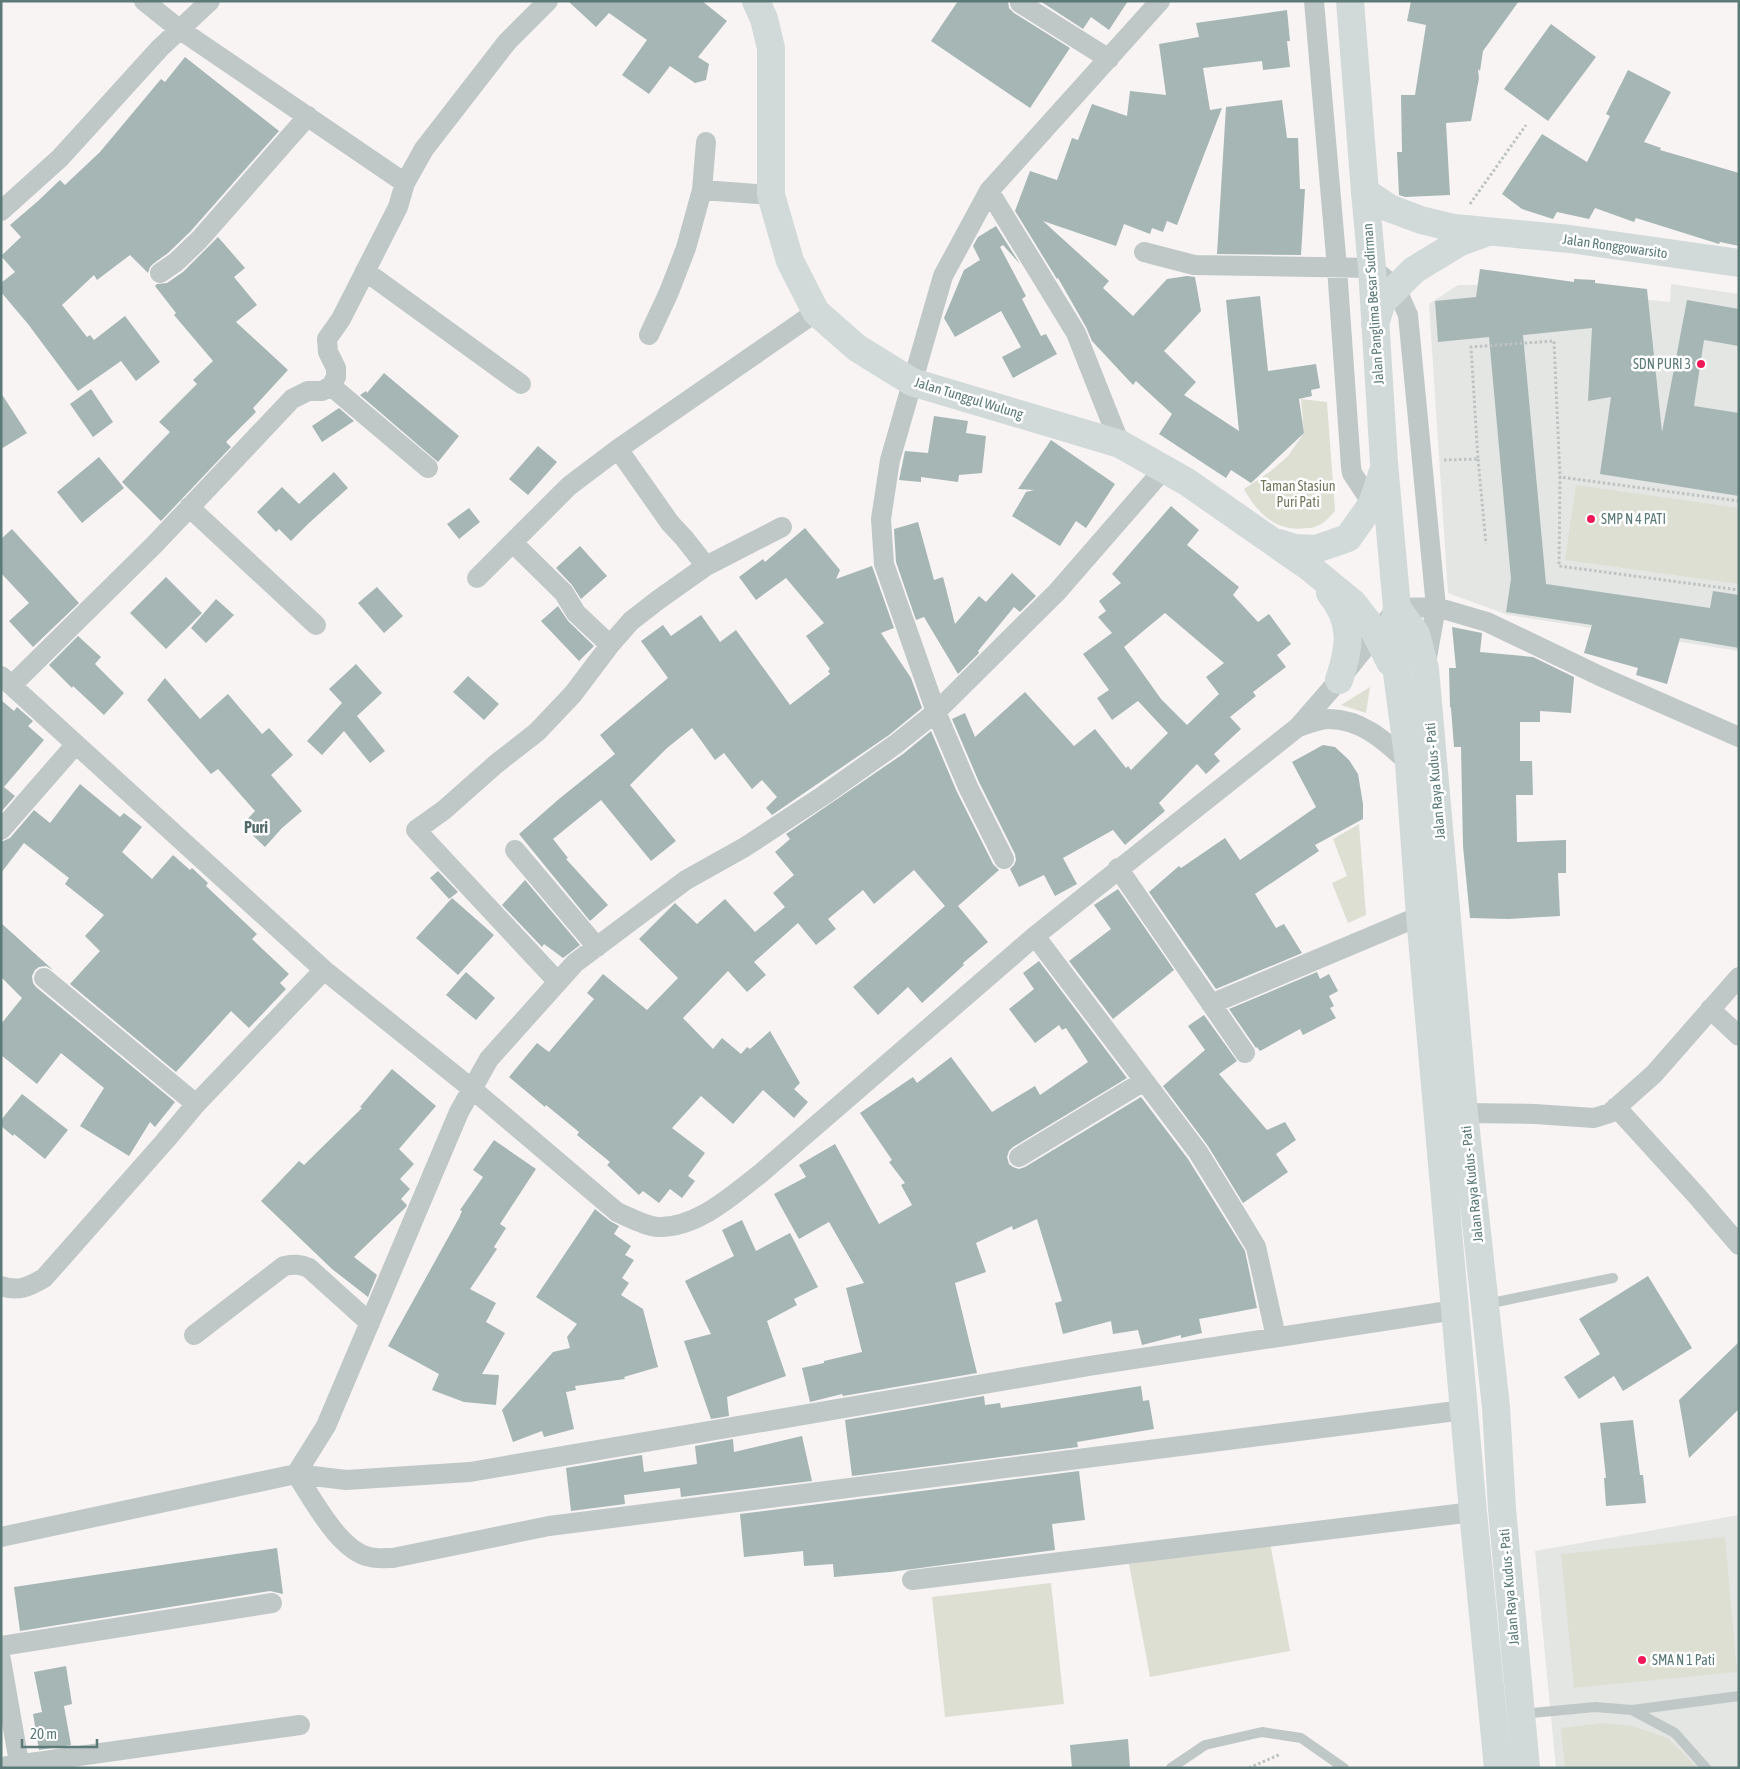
<svg xmlns="http://www.w3.org/2000/svg" width="1740" height="1769" viewBox="0 0 1740 1769" font-family="'Asap Condensed',sans-serif">
<rect width="100%" height="100%" fill="#f7f4f3"/>
<path fill="#e4e6e4" d="M 1671,284 L 1739,294 L 1739,651 L 1508,615 L 1448,593 L 1429,304 L 1458,285 L 1496,285 L 1670,302 Z
M 1739,1515 L 1739,1768 L 1556,1768 L 1535,1551 Z"/>
<path fill="#dddfd3" d="M 1301,399 L 1327,402 L 1335,511 C 1330,516 1324,524 1317,526 C 1314,528 1309,528 1306,528 C 1277,533 1257,513 1244,489 L 1271,471 L 1288,456 L 1304,433 Z
M 1576,485 L 1739,508 L 1739,584 L 1565,560 Z
M 1370,687 L 1366,713 L 1341,705 Z
M 1359,824 L 1366,915 L 1348,923 L 1332,883 L 1347,876 L 1333,839 Z
M 1269,1537 L 1290,1651 L 1150,1677 L 1129,1564 Z
M 1725,1537 L 1737,1672 L 1574,1688 L 1561,1554 Z
M 1051,1583 L 1064,1704 L 945,1717 L 932,1597 Z
M 1603,1723 L 1632,1726 L 1668,1738 L 1698,1768 L 1565,1768 L 1561,1728 Z"/>
<path fill="#a5b6b4" fill-rule="evenodd" d="M 568,1 L 702,1 L 727,21 L 698,57 L 709,64 L 706,80 L 695,83 L 670,66 L 649,94 L 622,75 L 647,40 L 609,13 L 596,27 Z
M 958,1 L 1008,1 L 1009,8 L 1014,13 L 1070,48 L 1030,108 L 931,41 Z
M 1040,1 L 1128,1 L 1109,30 L 1091,17 L 1083,29 Z
M 1411,1 L 1519,1 L 1483,51 L 1480,71 L 1478,69 L 1479,78 L 1471,121 L 1446,123 L 1450,195 L 1405,197 L 1399,195 L 1397,152 L 1402,152 L 1401,95 L 1415,95 L 1426,25 L 1407,21 Z
M 1287,10 L 1290,41 L 1287,41 L 1290,67 L 1263,70 L 1262,61 L 1203,68 L 1210,110 L 1222,108 L 1177,225 L 1167,221 L 1163,232 L 1152,228 L 1150,234 L 1124,224 L 1116,246 L 1043,221 L 1109,281 L 1103,288 L 1133,316 L 1167,279 L 1187,276 L 1195,277 L 1201,311 L 1164,351 L 1196,382 L 1184,395 L 1239,431 L 1226,300 L 1260,296 L 1268,371 L 1316,364 L 1320,388 L 1311,390 L 1312,396 L 1299,399 L 1304,433 L 1251,483 L 1231,470 L 1226,478 L 1159,434 L 1172,414 L 1136,381 L 1133,385 L 1092,341 L 1086,327 L 1058,278 L 1057,279 L 1015,211 L 1030,171 L 1057,180 L 1072,138 L 1078,140 L 1092,104 L 1127,116 L 1130,91 L 1166,95 L 1159,44 L 1199,37 L 1196,23 Z
M 1551,24 L 1596,57 L 1548,121 L 1504,89 Z
M 185,57 L 279,131 L 190,232 L 168,253 L 153,264 L 150,267 L 148,273 L 130,255 L 97,280 L 94,275 L 62,305 L 87,337 L 90,335 L 94,340 L 125,316 L 160,362 L 136,381 L 121,361 L 78,391 L 28,324 L 1,292 L 1,283 L 15,272 L 1,256 L 21,237 L 10,225 L 38,201 L 60,180 L 65,185 L 100,152 L 161,79 L 165,82 Z
M 1628,70 L 1671,92 L 1644,142 L 1661,148 L 1660,150 L 1739,173 L 1739,246 L 1720,242 L 1719,244 L 1636,218 L 1634,222 L 1595,208 L 1589,219 L 1557,212 L 1553,219 L 1522,209 L 1502,194 L 1542,134 L 1587,162 L 1610,116 L 1606,114 Z
M 1282,100 L 1287,138 L 1298,138 L 1300,189 L 1305,189 L 1301,255 L 1217,254 L 1226,107 Z
M 996,226 L 1020,264 L 1003,245 L 1000,247 L 1026,296 L 1022,299 L 1041,336 L 1046,334 L 1057,354 L 1013,378 L 1002,357 L 1021,347 L 1001,311 L 955,337 L 944,318 L 964,270 L 980,260 L 973,246 L 978,237 Z
M 218,237 L 245,268 L 234,277 L 257,305 L 236,322 L 288,370 L 253,408 L 256,412 L 226,442 L 231,447 L 161,521 L 122,482 L 170,432 L 159,422 L 197,384 L 193,380 L 213,361 L 174,315 L 176,313 L 155,286 L 157,284 L 167,283 L 183,272 Z
M 1480,269 L 1574,282 L 1574,279 L 1595,280 L 1595,283 L 1647,289 L 1662,432 L 1687,300 L 1739,309 L 1739,346 L 1704,340 L 1694,406 L 1739,413 L 1739,496 L 1600,474 L 1611,397 L 1588,401 L 1592,328 L 1523,335 L 1546,584 L 1710,608 L 1713,591 L 1739,595 L 1739,648 L 1680,638 L 1667,684 L 1636,675 L 1638,668 L 1584,653 L 1592,625 L 1506,612 L 1511,579 L 1489,337 L 1438,342 L 1435,301 L 1476,297 Z
M 384,373 L 459,436 L 438,462 L 360,395 L 366,391 L 367,393 Z
M 91,389 L 113,422 L 93,437 L 70,404 Z
M 1,393 L 27,433 L 1,449 Z
M 339,408 L 354,421 L 322,442 L 312,426 Z
M 934,416 L 968,421 L 966,433 L 986,436 L 982,473 L 959,475 L 958,482 L 921,477 L 921,482 L 899,480 L 905,451 L 928,453 Z
M 1051,440 L 1115,484 L 1086,528 L 1076,521 L 1060,546 L 1012,516 L 1026,492 L 1034,490 L 1018,489 Z
M 538,446 L 557,462 L 528,495 L 509,479 Z
M 99,457 L 124,488 L 82,523 L 57,492 Z
M 334,472 L 348,488 L 309,523 L 291,541 L 279,529 L 276,532 L 257,512 L 282,487 L 299,504 Z
M 1171,506 L 1199,530 L 1187,545 L 1239,587 L 1233,595 L 1258,622 L 1269,614 L 1291,644 L 1277,655 L 1286,667 L 1253,692 L 1256,696 L 1230,717 L 1241,729 L 1214,754 L 1220,761 L 1206,774 L 1197,764 L 1159,803 L 1165,811 L 1125,845 L 1113,830 L 1063,858 L 1077,884 L 1055,896 L 1044,875 L 1019,887 L 1010,869 L 1014,865 L 1016,860 L 1015,854 L 979,782 L 952,719 L 965,713 L 975,737 L 1025,692 L 1074,746 L 1095,729 L 1126,768 L 1128,766 L 1131,770 L 1168,733 L 1138,701 L 1112,720 L 1097,698 L 1109,690 L 1083,654 L 1112,633 L 1098,617 L 1106,611 L 1099,601 L 1121,583 L 1112,574 ZM 1165,613 L 1224,663 L 1206,677 L 1219,694 L 1187,725 L 1161,699 L 1124,647 Z
M 469,508 L 480,522 L 459,539 L 447,524 Z
M 918,522 L 934,580 L 943,577 L 955,624 L 979,596 L 986,602 L 1012,573 L 1036,596 L 1020,612 L 1014,607 L 978,651 L 979,653 L 958,674 L 924,617 L 916,620 L 896,562 L 894,529 Z
M 805,528 L 840,570 L 836,579 L 872,566 L 894,628 L 881,633 L 911,678 L 922,708 L 889,735 L 772,815 L 766,808 L 777,797 L 762,780 L 752,789 L 724,753 L 715,760 L 692,728 L 667,748 L 630,785 L 676,841 L 651,861 L 601,800 L 553,839 L 568,858 L 566,859 L 608,905 L 590,921 L 519,834 L 559,799 L 615,754 L 600,735 L 668,678 L 641,641 L 663,625 L 671,636 L 701,615 L 720,642 L 736,630 L 790,705 L 830,674 L 828,671 L 830,669 L 806,636 L 824,623 L 786,578 L 756,600 L 739,577 L 763,559 L 765,562 Z
M 12,529 L 79,603 L 33,647 L 9,621 L 29,603 L 1,573 L 1,539 Z
M 580,546 L 607,576 L 581,599 L 572,585 L 556,568 Z
M 166,577 L 202,613 L 166,649 L 130,613 Z
M 377,587 L 403,616 L 384,633 L 358,603 Z
M 216,599 L 234,615 L 206,643 L 191,628 Z
M 558,606 L 568,621 L 594,646 L 579,661 L 541,621 Z
M 1452,627 L 1482,633 L 1480,652 L 1533,657 L 1574,677 L 1571,713 L 1540,711 L 1540,722 L 1520,722 L 1520,761 L 1532,761 L 1533,795 L 1516,795 L 1517,842 L 1566,840 L 1566,873 L 1558,873 L 1560,916 L 1508,919 L 1470,918 L 1463,846 L 1461,747 L 1454,747 L 1451,708 L 1450,707 L 1449,668 L 1456,668 Z
M 78,636 L 101,657 L 95,664 L 124,693 L 104,715 L 73,686 L 72,688 L 49,665 Z
M 356,664 L 382,693 L 357,716 L 385,751 L 370,763 L 344,731 L 322,755 L 307,741 L 342,703 L 329,689 Z
M 468,676 L 499,704 L 484,720 L 453,692 Z
M 165,678 L 200,719 L 228,694 L 262,734 L 269,728 L 293,755 L 271,775 L 302,811 L 282,828 L 265,847 L 242,825 L 255,811 L 218,769 L 211,774 L 147,700 Z
M 1,700 L 14,711 L 17,707 L 33,721 L 28,726 L 44,740 L 4,787 L 15,796 L 1,812 Z
M 931,731 L 957,792 L 993,864 L 999,870 L 958,906 L 988,942 L 963,963 L 964,965 L 922,1003 L 908,987 L 878,1015 L 853,987 L 945,906 L 914,870 L 874,904 L 863,890 L 828,919 L 836,929 L 816,945 L 798,923 L 754,962 L 766,975 L 747,992 L 728,971 L 683,1018 L 713,1049 L 722,1038 L 741,1054 L 747,1047 L 750,1049 L 770,1031 L 800,1083 L 794,1089 L 808,1102 L 794,1118 L 763,1090 L 733,1124 L 701,1096 L 672,1128 L 705,1153 L 688,1176 L 695,1181 L 682,1198 L 670,1189 L 659,1203 L 643,1191 L 639,1195 L 607,1165 L 610,1162 L 577,1135 L 579,1132 L 546,1105 L 545,1107 L 509,1077 L 537,1043 L 549,1052 L 594,999 L 587,993 L 603,974 L 647,1010 L 678,978 L 639,939 L 675,903 L 697,924 L 725,899 L 755,932 L 785,907 L 773,893 L 794,875 L 775,852 L 790,839 L 786,834 L 903,754 Z
M 1323,745 L 1335,747 L 1349,760 L 1358,774 L 1363,804 L 1363,819 L 1315,845 L 1319,851 L 1255,894 L 1276,928 L 1284,924 L 1302,953 L 1216,989 L 1149,892 L 1179,866 L 1181,868 L 1225,838 L 1240,860 L 1316,807 L 1292,762 Z
M 80,784 L 120,817 L 124,813 L 142,827 L 122,852 L 152,879 L 173,855 L 190,870 L 192,868 L 208,883 L 206,886 L 257,934 L 252,939 L 289,974 L 280,983 L 286,989 L 249,1028 L 231,1011 L 176,1072 L 70,984 L 100,951 L 85,936 L 104,915 L 65,884 L 69,878 L 24,843 L 1,873 L 1,842 L 10,838 L 34,810 L 50,823 Z
M 438,871 L 458,892 L 449,899 L 430,878 Z
M 525,880 L 580,945 L 563,958 L 544,944 L 542,947 L 502,905 Z
M 1118,889 L 1174,970 L 1113,1019 L 1069,961 L 1111,929 L 1094,905 Z
M 452,898 L 494,935 L 458,975 L 416,938 Z
M 1,923 L 53,970 L 46,966 L 39,967 L 35,970 L 32,976 L 33,983 L 36,987 L 175,1102 L 155,1127 L 150,1122 L 129,1156 L 80,1126 L 104,1088 L 61,1053 L 37,1084 L 1,1055 L 1,1024 L 22,998 L 1,977 Z
M 1039,961 L 1127,1078 L 1013,1147 L 1009,1151 L 1007,1157 L 1009,1164 L 1013,1167 L 1019,1169 L 1025,1167 L 1141,1097 L 1188,1159 L 1245,1251 L 1257,1308 L 1199,1319 L 1202,1333 L 1181,1338 L 1181,1335 L 1142,1345 L 1138,1330 L 1113,1334 L 1111,1321 L 1063,1334 L 1055,1303 L 1062,1301 L 1037,1219 L 1013,1230 L 1012,1226 L 976,1243 L 986,1272 L 955,1283 L 977,1373 L 843,1396 L 842,1394 L 810,1402 L 802,1368 L 824,1363 L 824,1361 L 862,1352 L 846,1288 L 864,1283 L 829,1222 L 799,1239 L 774,1194 L 806,1177 L 799,1165 L 835,1144 L 879,1224 L 912,1205 L 901,1185 L 905,1183 L 889,1162 L 892,1160 L 860,1113 L 913,1077 L 917,1083 L 951,1057 L 992,1112 L 1035,1086 L 1040,1095 L 1088,1062 L 1066,1028 L 1062,1030 L 1059,1025 L 1035,1043 L 1009,1009 L 1034,989 L 1023,973 Z
M 466,972 L 495,998 L 476,1020 L 446,995 Z
M 1317,972 L 1320,979 L 1329,974 L 1338,991 L 1329,996 L 1334,1006 L 1330,1008 L 1336,1018 L 1303,1035 L 1300,1029 L 1260,1051 L 1257,1047 L 1256,1048 L 1229,1009 Z
M 1204,1015 L 1237,1061 L 1219,1074 L 1267,1130 L 1285,1122 L 1296,1140 L 1276,1154 L 1288,1172 L 1243,1203 L 1208,1146 L 1163,1086 L 1205,1050 L 1188,1026 Z
M 392,1069 L 436,1106 L 399,1149 L 414,1164 L 400,1179 L 410,1189 L 401,1199 L 407,1205 L 406,1207 L 354,1257 L 377,1275 L 368,1297 L 332,1269 L 261,1201 L 299,1161 L 304,1165 L 362,1108 L 360,1107 Z
M 22,1094 L 68,1130 L 45,1159 L 14,1134 L 13,1136 L 1,1126 L 1,1120 Z
M 494,1140 L 536,1169 L 500,1224 L 506,1228 L 494,1247 L 497,1249 L 470,1289 L 496,1303 L 486,1322 L 505,1333 L 482,1374 L 499,1375 L 496,1405 L 464,1402 L 432,1390 L 439,1374 L 388,1346 L 459,1218 L 462,1211 L 460,1210 L 483,1177 L 473,1170 Z
M 595,1209 L 610,1221 L 619,1226 L 614,1234 L 631,1246 L 625,1255 L 634,1260 L 622,1278 L 629,1283 L 621,1295 L 643,1309 L 658,1367 L 624,1377 L 625,1379 L 575,1386 L 576,1390 L 566,1392 L 574,1429 L 544,1437 L 542,1431 L 513,1442 L 502,1410 L 553,1352 L 570,1348 L 567,1337 L 577,1324 L 536,1297 Z
M 742,1220 L 756,1251 L 790,1233 L 818,1287 L 794,1299 L 797,1305 L 767,1321 L 786,1376 L 727,1397 L 729,1416 L 711,1419 L 684,1341 L 711,1334 L 685,1281 L 734,1256 L 722,1230 Z
M 1648,1276 L 1692,1348 L 1623,1391 L 1614,1376 L 1579,1399 L 1564,1377 L 1600,1354 L 1579,1319 Z
M 1739,1342 L 1739,1409 L 1689,1458 L 1679,1400 Z
M 1141,1386 L 1143,1401 L 1149,1400 L 1154,1429 L 1077,1442 L 1078,1447 L 852,1476 L 845,1420 L 984,1396 L 985,1405 L 1000,1403 L 1001,1408 Z
M 1633,1420 L 1640,1475 L 1643,1475 L 1646,1503 L 1606,1506 L 1604,1478 L 1606,1478 L 1600,1423 Z
M 802,1436 L 812,1481 L 681,1497 L 680,1488 L 624,1495 L 625,1504 L 571,1511 L 566,1468 L 642,1455 L 644,1472 L 697,1464 L 695,1446 L 733,1439 L 734,1452 Z
M 1079,1471 L 1085,1520 L 1052,1524 L 1055,1550 L 890,1572 L 834,1577 L 833,1564 L 804,1566 L 803,1551 L 744,1557 L 740,1514 Z
M 277,1548 L 283,1594 L 270,1591 L 20,1631 L 14,1587 Z
M 66,1666 L 72,1704 L 64,1706 L 71,1745 L 39,1750 L 33,1714 L 42,1712 L 34,1672 Z
M 1128,1739 L 1130,1768 L 1072,1768 L 1070,1745 Z"/>
<g fill="none" stroke-linecap="round" stroke-linejoin="round">
<path stroke="#bdc2c2" stroke-width="3" stroke-dasharray="2.5 2.5" stroke-linecap="butt" d="M 1470,204 L 1526,125
M 1478,459 L 1486,544
M 1444,460 L 1478,459 L 1471,347 L 1554,341 L 1560,477
M 1739,501 L 1560,477 L 1559,566 L 1739,590
M 1249,1768 L 1281,1754"/>
<path stroke="#bfc8c7" stroke-width="10" d="M 1487,1304 L 1613,1278
M 1632,1710 L 1739,1696
M 1521,1714 L 1595,1707 L 1632,1710 L 1675,1733 L 1706,1768
M 1171,1768 L 1205,1745 L 1262,1732 L 1301,1738 L 1344,1768"/>
<path stroke="#bfc8c7" stroke-width="20" d="M 144,1 L 179,29 L 405,183
M 1314,1 L 1337,268 L 1351,467 L 1352,473 L 1377,511
M 1020,3 L 1109,59
M 702,190 L 706,142
M 989,191 L 1076,333 L 1120,444
M 1,211 L 60,158 L 160,48 L 210,1
M 1144,252 L 1194,265 L 1372,268 L 1396,288 L 1408,315 L 1436,607 L 1426,663
M 365,271 L 521,384
M 160,273 L 176,262 L 199,240 L 308,116
M 649,335 L 669,292 L 686,248 L 702,190 L 771,195
M 331,386 L 428,468
M 618,449 L 670,523 L 684,538 L 706,566
M 189,507 L 316,625
M 513,543 L 564,593 L 576,613 L 610,645
M 477,578 L 569,486 L 618,449 L 816,312
M 1,676 L 324,970 L 471,1088 L 617,1212 C 629,1217 644,1226 657,1227 C 696,1229 731,1196 760,1174 L 1035,936 L 1298,727 L 1339,680 L 1397,608 L 1436,607 L 1487,622 L 1602,677 L 1739,737
M 12,685 L 155,544 L 292,399 L 308,391 L 322,391 L 331,386 L 336,377 L 336,368 L 328,352 L 327,339 L 341,319 L 398,207 L 405,183 L 424,149 L 507,42 L 548,1
M 1298,727 C 1308,724 1319,719 1329,719 C 1362,719 1386,742 1409,763
M 1,830 L 76,744
M 515,850 L 597,947
M 1004,859 L 968,787 L 936,712 L 884,564 L 881,519 L 890,460 L 943,276 L 989,191 L 1160,1
M 1118,868 L 1245,1053
M 1035,936 L 1198,1152 L 1238,1217 L 1256,1247 L 1276,1337
M 44,978 L 196,1104
M 558,982 L 416,830 L 444,810 L 496,764 L 537,732 L 573,694 L 610,645 L 631,621 L 658,600 L 706,566 L 782,527
M 1211,1004 L 1420,916
M 1710,1009 L 1739,1036
M 1616,1107 L 1697,1196 L 1739,1245
M 1464,1113 L 1535,1114 L 1594,1118 L 1610,1113 L 1654,1074 L 1739,977
M 1019,1157 L 1144,1081
M 1,1286 C 18,1292 29,1287 44,1278 L 165,1141 L 196,1104 L 324,970
M 194,1335 L 284,1266 C 294,1264 300,1264 309,1268 L 370,1323
M 296,1474 L 326,1426 L 459,1112 L 489,1059 L 575,963 L 686,880 L 745,847 L 824,795 L 896,744 L 936,712 L 1057,592 L 1164,469
M 296,1474 C 313,1499 339,1551 370,1557 C 377,1559 386,1558 393,1558 L 549,1526 L 1464,1410
M 1,1537 L 296,1474 L 346,1480 L 470,1472 L 1089,1366 L 1455,1310
M 912,1580 L 1473,1512
M 1,1646 L 272,1603
M 1,1660 L 20,1768
M 1,1767 L 300,1725"/>
<path stroke="#d1d9d9" stroke-width="28" d="M 1350,1 L 1365,192"/>
<path stroke="#d1d9d9" stroke-width="28" d="M 756,1 L 764,19 L 771,48 L 771,195 L 790,261 L 816,312 L 857,348 L 912,382 L 1120,444 L 1187,482 L 1309,567 L 1353,603 L 1374,630 L 1390,662
M 1365,192 L 1372,268 L 1384,463 L 1397,608 L 1392,636 L 1409,763 L 1420,916 L 1473,1512 L 1498,1768
M 1365,192 L 1389,208 L 1421,220 L 1454,228 L 1570,239 L 1739,263
M 1375,324 L 1382,302 L 1414,270 L 1460,242 L 1485,233
M 1279,543 L 1295,548 L 1316,549 L 1348,538 L 1372,504 L 1382,474
M 1330,593 C 1354,622 1350,647 1339,680
M 1397,608 L 1416,634 L 1425,669 L 1464,1113 L 1496,1407 L 1502,1509 L 1526,1768"/>
</g>
<g fill="#f11859" stroke="#fff" stroke-width="2">
<circle cx="1701" cy="364" r="5"/>
<circle cx="1591" cy="519" r="5"/>
<circle cx="1642" cy="1660" r="5"/>
</g>
<g text-anchor="middle" stroke-width="5" stroke-linejoin="round" paint-order="stroke">
<g font-size="14" fill="#5b7a78" stroke="#fff">
<text transform="translate(1615 246) rotate(8)" y="5">Jalan Ronggowarsito</text>
<text transform="translate(1373 304) rotate(-94)" y="5">Jalan Panglima Besar Sudirman</text>
<text transform="translate(969 398) rotate(17)" y="5">Jalan Tunggul Wulung</text>
<text transform="translate(1435 781) rotate(-95)" y="5">Jalan Raya Kudus - Pati</text>
<text transform="translate(1472 1184) rotate(-96)" y="5">Jalan Raya Kudus - Pati</text>
<text transform="translate(1509 1587) rotate(-95)" y="5">Jalan Raya Kudus - Pati</text>
</g>
<g font-size="14" fill="#5b7a78" stroke="#fff" text-anchor="start">
<text x="1691" y="369" text-anchor="end">SDN PURI 3</text>
<text x="1601" y="524">SMP N 4 PATI</text>
<text x="1652" y="1665">SMA N 1 Pati</text>
</g>
<g font-size="14" fill="#71785e" stroke="#fff">
<text x="1298" y="491">Taman Stasiun<tspan x="1298" dy="16">Puri Pati</tspan></text>
</g>
<g font-size="16" font-weight="bold" fill="#516b69" stroke="#fff">
<text x="256" y="833">Puri</text>
</g>
</g>
<rect width="1740" height="1769" fill="none" stroke="#5b7a78" stroke-width="5"/>
<path d="M22 1739v8h75v-8" fill="none" stroke="#5b7a78" stroke-width="2.5"/>
<text x="30" y="1739" font-size="15" fill="#5b7a78" stroke="#ffffff" stroke-width="4" paint-order="stroke">20 m</text>
</svg>
